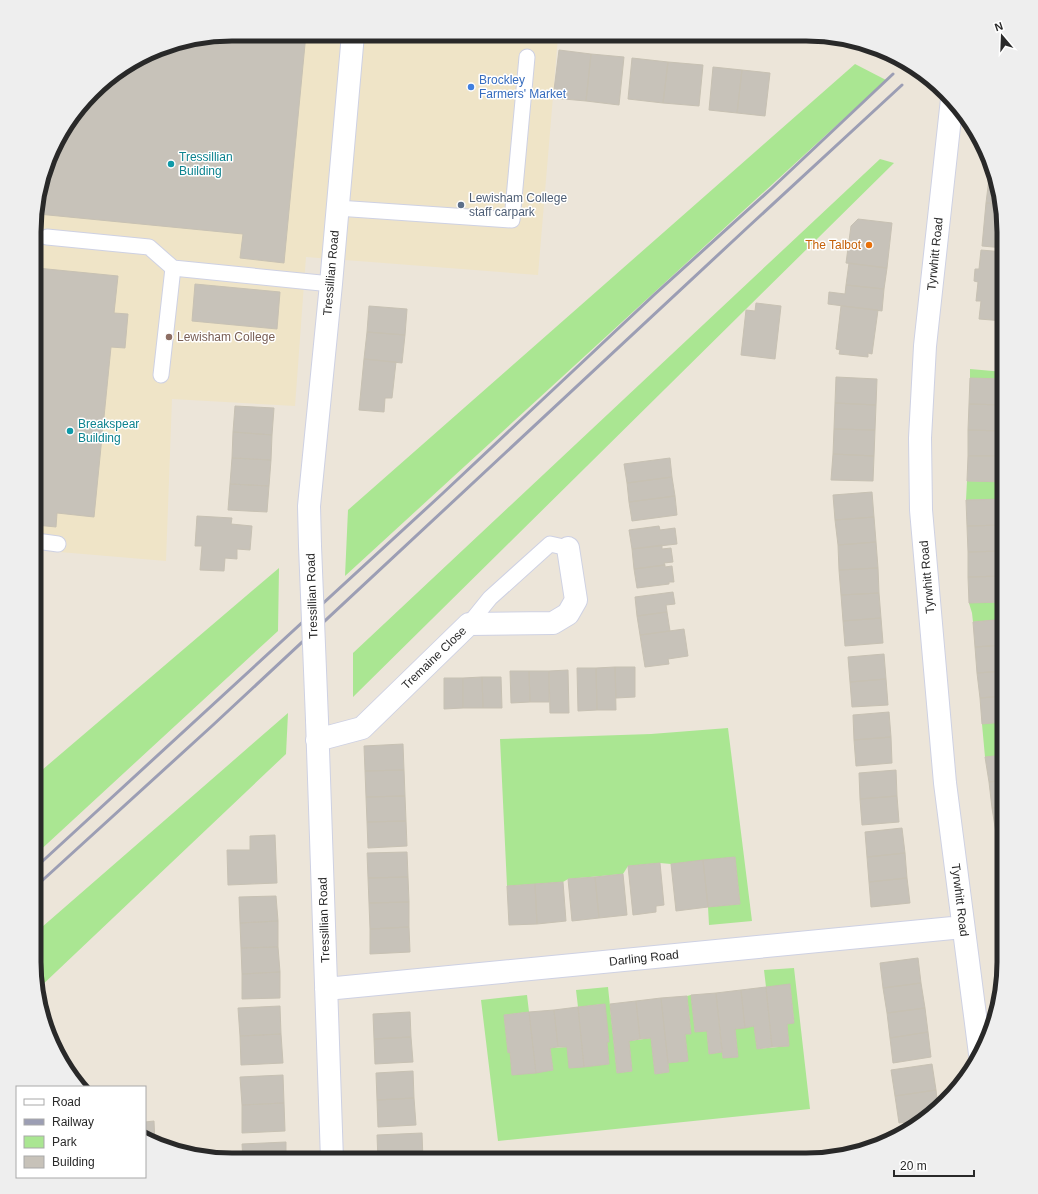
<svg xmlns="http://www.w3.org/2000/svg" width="1038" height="1194" viewBox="0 0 1038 1194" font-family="Helvetica,sans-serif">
<rect width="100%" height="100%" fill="#ece5d9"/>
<path fill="#efe4c7" d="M 232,34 L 537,35 L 558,37 L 538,275 L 306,257 L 295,406 L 172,399 L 166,561 L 36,550 L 38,194 L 60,133 L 102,83 L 168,45 Z"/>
<path fill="#aae692" d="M 855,64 L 886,80 L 345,576 L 348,510 Z
M 880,159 L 894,163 L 353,697 L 353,653 Z
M 970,369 L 1004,372 L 1004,379 L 970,378 Z
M 967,481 L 1004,482 L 1004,499 L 966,500 Z
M 279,568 L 278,631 L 35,855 L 35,776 Z
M 1004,602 L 1004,619 L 973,622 L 972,613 L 969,603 Z
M 288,713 L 286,754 L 38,989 L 34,962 L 34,934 Z
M 1004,722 L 1004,755 L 985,757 L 982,724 Z
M 728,728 L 752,921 L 709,925 L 708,907 L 740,904 L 735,857 L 671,864 L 660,863 L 628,866 L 623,874 L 568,879 L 563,882 L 507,886 L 500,739 L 651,734 Z
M 794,968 L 810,1109 L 498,1141 L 481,1000 L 527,995 L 529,1012 L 504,1015 L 508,1052 L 510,1052 L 512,1075 L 553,1070 L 550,1048 L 567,1047 L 570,1068 L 609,1064 L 607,1042 L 609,1042 L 604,1004 L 578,1007 L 576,990 L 608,987 L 617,1073 L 632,1071 L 629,1041 L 651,1038 L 655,1074 L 669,1072 L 668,1063 L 688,1061 L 685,1034 L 691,1033 L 687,996 L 691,995 L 695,1032 L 707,1031 L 709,1054 L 722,1052 L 723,1058 L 738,1057 L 735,1029 L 754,1026 L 757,1049 L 789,1046 L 787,1024 L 794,1022 L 790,985 L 766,987 L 764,970 Z"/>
<path fill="#c7c2b9" stroke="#c7c1b3" d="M 232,34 L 306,34 L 284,263 L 240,258 L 243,234 L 38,214 L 38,194 L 60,133 L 102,83 L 168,45 Z
M 559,50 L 591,54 L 586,101 L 553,98 Z
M 591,54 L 624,57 L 619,105 L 586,101 Z
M 632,58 L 668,62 L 663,103 L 628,99 Z
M 668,62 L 703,65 L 699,106 L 663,103 Z
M 713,67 L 742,70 L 737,113 L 709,110 Z
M 742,70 L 770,73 L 765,116 L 737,113 Z
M 990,170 L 993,170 L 997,181 L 1000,204 L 986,203 Z
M 986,203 L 1000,204 L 1004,232 L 1004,248 L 982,246 Z
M 858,219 L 892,223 L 887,268 L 846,263 L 851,226 Z
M 981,250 L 1004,252 L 1004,321 L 979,319 L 981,301 L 976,301 L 978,282 L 974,281 L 975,269 L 979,269 Z
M 849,263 L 887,268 L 884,289 L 846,285 Z
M 37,268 L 118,276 L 114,313 L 128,314 L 125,348 L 111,347 L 94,517 L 57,513 L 56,527 L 36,525 Z
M 195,284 L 280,292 L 277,329 L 192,321 Z
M 846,285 L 884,289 L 882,311 L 828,304 L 829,292 L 845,294 Z
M 756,303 L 781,306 L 775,359 L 741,355 L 746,310 L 755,311 Z
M 369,306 L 407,309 L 405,335 L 367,332 Z
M 841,306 L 878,310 L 872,354 L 868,353 L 868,357 L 839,354 L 840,350 L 836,349 Z
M 367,332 L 405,335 L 402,363 L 364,359 Z
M 364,359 L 396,362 L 392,398 L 385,398 L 384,412 L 359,410 Z
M 836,377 L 877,379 L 876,405 L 835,403 Z
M 970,378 L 1004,379 L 1004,405 L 969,404 Z
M 835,403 L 876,405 L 875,430 L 834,429 Z
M 969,404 L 1004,405 L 1004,431 L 968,430 Z
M 235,406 L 274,408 L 272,435 L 233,432 Z
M 834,429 L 875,430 L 874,456 L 833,454 Z
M 968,430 L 1004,431 L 1004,456 L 968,456 Z
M 233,432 L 272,435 L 271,460 L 232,458 Z
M 833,454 L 874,456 L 873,481 L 831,480 Z
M 968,456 L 1004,456 L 1004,482 L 967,481 Z
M 232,458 L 271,460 L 269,486 L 230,484 Z
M 670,458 L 672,477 L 627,483 L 624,464 Z
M 672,477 L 675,496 L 629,502 L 627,483 Z
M 230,484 L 269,486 L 267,512 L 228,510 Z
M 872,492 L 874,517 L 835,520 L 833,495 Z
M 675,496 L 677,515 L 632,521 L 629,502 Z
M 1004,499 L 1004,525 L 967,526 L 966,500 Z
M 197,516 L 232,518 L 231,524 L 252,526 L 250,550 L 237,549 L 237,559 L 225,558 L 224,571 L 200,570 L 202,546 L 195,546 Z
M 874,517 L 876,542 L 838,545 L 835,520 Z
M 1004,525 L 1004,551 L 968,552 L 967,526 Z
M 659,526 L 660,530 L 675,528 L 677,544 L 632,549 L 629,530 Z
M 876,542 L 878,568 L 839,570 L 838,545 Z
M 662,545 L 662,549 L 671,548 L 673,562 L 664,563 L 665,565 L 634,569 L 632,549 Z
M 1004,551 L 1004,576 L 968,577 L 968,552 Z
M 665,565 L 665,567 L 672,566 L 674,582 L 669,582 L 669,584 L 637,588 L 634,569 Z
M 878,568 L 879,593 L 841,595 L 839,570 Z
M 1004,576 L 1004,602 L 969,603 L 968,577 Z
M 673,592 L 675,604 L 666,605 L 667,612 L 637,616 L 635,597 Z
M 879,593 L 881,618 L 843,621 L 841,595 Z
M 667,612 L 670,631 L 640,635 L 637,616 Z
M 881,618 L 883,643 L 845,646 L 843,621 Z
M 1004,619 L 1004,645 L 975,647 L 973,622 Z
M 684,629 L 688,656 L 668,659 L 669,664 L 645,667 L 640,635 Z
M 1004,645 L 1004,671 L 977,673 L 975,647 Z
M 884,654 L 886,679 L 850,682 L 848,657 Z
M 615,667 L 635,667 L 635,697 L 616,698 Z
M 615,667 L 616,710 L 597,710 L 596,668 Z
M 577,668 L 596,668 L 597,710 L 578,711 Z
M 568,670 L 569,713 L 550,713 L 549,671 Z
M 510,671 L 529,671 L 530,702 L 511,703 Z
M 529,671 L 549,671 L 549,702 L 530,702 Z
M 1004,671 L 1004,696 L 980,698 L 977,673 Z
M 482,677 L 501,677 L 502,708 L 483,708 Z
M 482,677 L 483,708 L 463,708 L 463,678 Z
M 444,678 L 463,678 L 463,708 L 444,709 Z
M 886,679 L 888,705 L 852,707 L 850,682 Z
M 1004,696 L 1004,722 L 982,724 L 980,698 Z
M 889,712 L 891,737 L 854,740 L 853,715 Z
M 891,737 L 892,763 L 856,766 L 854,740 Z
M 403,744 L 404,770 L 365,771 L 364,746 Z
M 1004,755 L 1004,780 L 989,782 L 985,757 Z
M 404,770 L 405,796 L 366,797 L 365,771 Z
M 896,770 L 897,796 L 860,799 L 859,773 Z
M 1004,780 L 1004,806 L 992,808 L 989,782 Z
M 405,796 L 406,821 L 367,822 L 366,797 Z
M 897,796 L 899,822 L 862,825 L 860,799 Z
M 1004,806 L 1004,832 L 996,833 L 992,808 Z
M 406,821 L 407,846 L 368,848 L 367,822 Z
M 902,828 L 905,853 L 867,857 L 865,832 Z
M 1004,832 L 1004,858 L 999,858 L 996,833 Z
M 275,835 L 277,883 L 228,885 L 227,850 L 250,850 L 250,836 Z
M 407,852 L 408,877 L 368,878 L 367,853 Z
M 905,853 L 907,878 L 869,882 L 867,857 Z
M 735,857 L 740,904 L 708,907 L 703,860 Z
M 703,860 L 708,907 L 676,911 L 671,864 Z
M 660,863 L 664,905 L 656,906 L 656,912 L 633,915 L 628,866 Z
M 623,874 L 627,915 L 599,918 L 595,877 Z
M 408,877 L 409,902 L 369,903 L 368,878 Z
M 595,877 L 599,918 L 572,921 L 568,879 Z
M 907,878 L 910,903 L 871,907 L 869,882 Z
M 563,882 L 566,921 L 537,924 L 535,884 Z
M 535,884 L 537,924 L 509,925 L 507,886 Z
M 276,896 L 278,921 L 240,923 L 239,897 Z
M 409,902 L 409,927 L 370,929 L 369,903 Z
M 278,921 L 278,947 L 241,948 L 240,923 Z
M 409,927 L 410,952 L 370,954 L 370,929 Z
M 278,947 L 280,972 L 242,974 L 241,948 Z
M 918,958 L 921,983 L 883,988 L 880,963 Z
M 280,972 L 280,998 L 242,999 L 242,974 Z
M 921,983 L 925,1008 L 887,1013 L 883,988 Z
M 790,984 L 794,1023 L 787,1024 L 789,1046 L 772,1047 L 766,987 Z
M 766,987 L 772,1047 L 757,1049 L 754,1026 L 745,1028 L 741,990 Z
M 741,990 L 745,1028 L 735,1029 L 738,1057 L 723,1058 L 716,993 Z
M 716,993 L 722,1052 L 709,1054 L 707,1031 L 695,1032 L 691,995 Z
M 687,996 L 691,1034 L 685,1034 L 688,1061 L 668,1063 L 661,998 Z
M 661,998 L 669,1072 L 655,1074 L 651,1038 L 640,1039 L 636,1001 Z
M 636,1001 L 640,1039 L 629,1041 L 632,1071 L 617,1073 L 610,1004 Z
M 605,1004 L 609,1042 L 607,1042 L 609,1064 L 584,1067 L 578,1007 Z
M 280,1006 L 281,1034 L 240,1036 L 238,1008 Z
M 578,1007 L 584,1067 L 569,1068 L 567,1047 L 558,1047 L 554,1010 Z
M 925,1008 L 928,1032 L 890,1038 L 887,1013 Z
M 554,1010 L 558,1047 L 550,1048 L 553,1070 L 536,1073 L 529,1012 Z
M 410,1012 L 411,1037 L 374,1039 L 373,1014 Z
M 529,1012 L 536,1073 L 512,1075 L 510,1052 L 508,1053 L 504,1015 Z
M 928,1032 L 931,1057 L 893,1063 L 890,1038 Z
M 281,1034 L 283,1063 L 241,1065 L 240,1036 Z
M 411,1037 L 413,1062 L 375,1064 L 374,1039 Z
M 932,1064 L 936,1090 L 895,1096 L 891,1070 Z
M 413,1071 L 414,1098 L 377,1100 L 376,1073 Z
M 283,1075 L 284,1103 L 242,1105 L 240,1077 Z
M 936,1090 L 938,1108 L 923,1120 L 899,1123 L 895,1096 Z
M 414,1098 L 416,1125 L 378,1127 L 377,1100 Z
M 284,1103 L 285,1131 L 242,1133 L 242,1105 Z
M 154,1121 L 155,1143 L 145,1139 L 145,1122 Z
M 915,1126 L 905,1133 L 896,1137 L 895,1129 Z
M 422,1133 L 423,1160 L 378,1160 L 377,1135 Z
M 286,1142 L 286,1160 L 243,1160 L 242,1144 Z"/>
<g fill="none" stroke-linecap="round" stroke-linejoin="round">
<g stroke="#ced1e3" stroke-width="17">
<path id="lane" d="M 337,208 L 512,220 L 527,57
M 47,237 L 149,247 L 173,268 L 331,284
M 161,375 L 173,268
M 36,541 L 58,544
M 469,624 L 490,598 L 550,544 L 568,548"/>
</g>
<g stroke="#ced1e3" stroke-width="24">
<path id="street" d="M 952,99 L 925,346 L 920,438 L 921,510 L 945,783 L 980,1054
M 310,546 L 309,506 L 331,284 L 353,34
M 317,720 L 332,1160
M 317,740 L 362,728 L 469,624 L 553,623 L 568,614 L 576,600 L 568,548
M 326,989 L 963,927"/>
</g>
<use href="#lane" stroke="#fff" stroke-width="15"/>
<use href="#street" stroke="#fff" stroke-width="22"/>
<path stroke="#9c9eb4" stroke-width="3" d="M 34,869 L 442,494 L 655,294 L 771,189 L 893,74
M 34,888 L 213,725 L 748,227 L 902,85"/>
<g stroke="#ced1e3" stroke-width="24" stroke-linecap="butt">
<path id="street-bridge" d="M 310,546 L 317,720"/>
</g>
<use href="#street-bridge" stroke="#fff" stroke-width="22"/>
</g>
<circle fill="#3f7fe0" stroke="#fff" stroke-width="1.5" cx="471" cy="87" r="4"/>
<g fill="#0f9aa8" stroke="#fff" stroke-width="1.5">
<circle cx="171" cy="164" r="4"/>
<circle cx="70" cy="431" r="4"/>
</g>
<circle fill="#5c6f8a" stroke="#fff" stroke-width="1.5" cx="461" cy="205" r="4"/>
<circle fill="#e8710a" stroke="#fff" stroke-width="1.5" cx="869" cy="245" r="4"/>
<circle fill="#8d6e63" stroke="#fff" stroke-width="1.5" cx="169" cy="337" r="4"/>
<g text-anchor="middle" stroke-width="3" stroke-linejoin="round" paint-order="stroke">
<g font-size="12" fill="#366cbe" stroke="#fff" text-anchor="start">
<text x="479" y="84">Brockley<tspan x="479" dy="14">Farmers' Market</tspan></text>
</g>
<g font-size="12" fill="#0d838f" stroke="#fff" text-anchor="start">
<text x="179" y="161">Tressillian<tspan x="179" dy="14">Building</tspan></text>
<text x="78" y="428">Breakspear<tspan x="78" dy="14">Building</tspan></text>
</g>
<g font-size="12" fill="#4e5e75" stroke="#fff" text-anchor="start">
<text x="469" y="202">Lewisham College<tspan x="469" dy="14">staff carpark</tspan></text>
</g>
<g font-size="12" fill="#c56008" stroke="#fff" text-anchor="end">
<text x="861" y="249">The Talbot</text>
</g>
<g font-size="12" fill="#292929" stroke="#fff">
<text transform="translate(935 254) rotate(-84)" y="4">Tyrwhitt Road</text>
<text transform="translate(331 273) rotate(-85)" y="4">Tressillian Road</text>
<text transform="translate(927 577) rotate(-95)" y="4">Tyrwhitt Road</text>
<text transform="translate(312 596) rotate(-92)" y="4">Tressillian Road</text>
<text transform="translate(434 658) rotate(-44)" y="4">Tremaine Close</text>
<text transform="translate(960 900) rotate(83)" y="4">Tyrwhitt Road</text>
<text transform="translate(324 920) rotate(-92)" y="4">Tressillian Road</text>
<text transform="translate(644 958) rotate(-6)" y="4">Darling Road</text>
</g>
<g font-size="12" fill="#785e54" stroke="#fff" text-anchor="start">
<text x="177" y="341">Lewisham College</text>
</g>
</g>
<path d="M0 0H1038V1194H0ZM232 41H806A191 191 0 0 1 997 232V962A191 191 0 0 1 806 1153H232A191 191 0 0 1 41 962V232A191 191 0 0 1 232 41Z" fill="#eee" fill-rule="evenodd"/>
<path fill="none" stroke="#292929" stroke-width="5" d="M232 41H806A191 191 0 0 1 997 232V962A191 191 0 0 1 806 1153H232A191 191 0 0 1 41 962V232A191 191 0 0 1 232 41Z"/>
<rect x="16" y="1086" width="130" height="92" fill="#ffffff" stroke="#a9a9a9"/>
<rect x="24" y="1099" width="20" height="6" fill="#ffffff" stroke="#a9a9a9"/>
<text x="52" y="1106" font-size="12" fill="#292929">Road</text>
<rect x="24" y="1119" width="20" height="6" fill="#9c9eb4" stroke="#a9a9a9"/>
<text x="52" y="1126" font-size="12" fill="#292929">Railway</text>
<rect x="24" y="1136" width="20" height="12" fill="#aae692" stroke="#a9a9a9"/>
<text x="52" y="1146" font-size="12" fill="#292929">Park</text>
<rect x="24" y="1156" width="20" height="12" fill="#c7c2b9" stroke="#a9a9a9"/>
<text x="52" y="1166" font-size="12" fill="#292929">Building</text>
<g transform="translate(1002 36) rotate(341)" stroke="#ffffff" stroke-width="3" paint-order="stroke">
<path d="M0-3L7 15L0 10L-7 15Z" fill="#292929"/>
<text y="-6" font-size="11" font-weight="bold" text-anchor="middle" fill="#292929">N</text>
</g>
<path d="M894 1170v6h80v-6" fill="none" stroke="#292929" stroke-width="2"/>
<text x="900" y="1170" font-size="12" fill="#292929" stroke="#ffffff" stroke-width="3" paint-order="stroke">20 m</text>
</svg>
